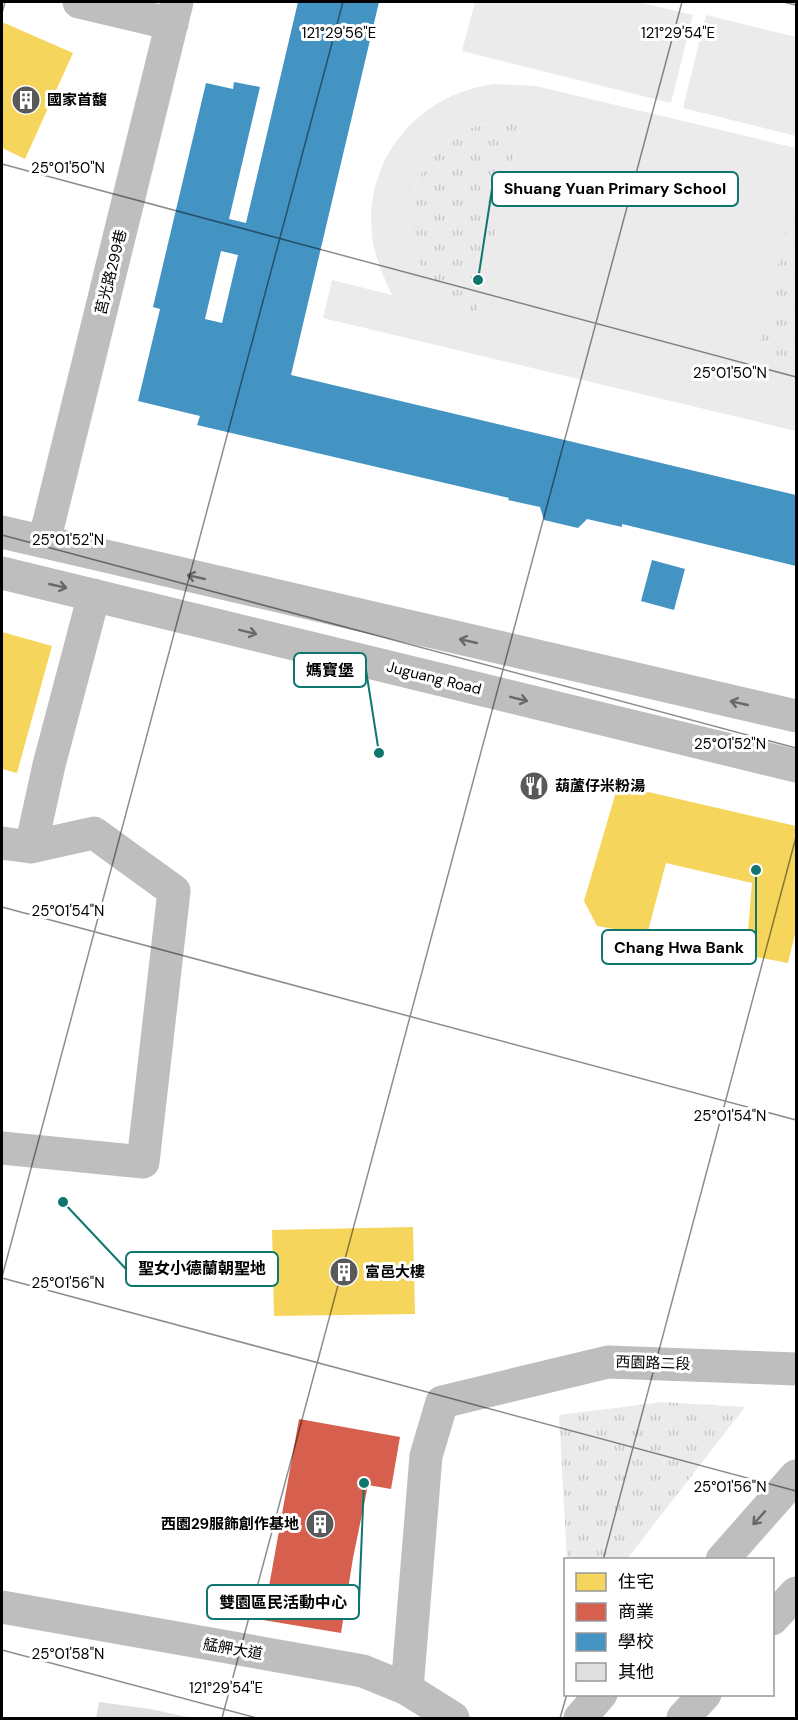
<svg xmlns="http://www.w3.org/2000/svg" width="798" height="1720" viewBox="0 0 798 1720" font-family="'DM Sans','Noto Sans TC',sans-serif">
<defs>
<pattern id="grass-tufts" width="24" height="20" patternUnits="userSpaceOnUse" patternTransform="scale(1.5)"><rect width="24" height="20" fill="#ebebeb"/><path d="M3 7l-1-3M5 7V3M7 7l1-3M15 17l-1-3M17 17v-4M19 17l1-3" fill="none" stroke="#c8c8c8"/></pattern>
</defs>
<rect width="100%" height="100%" fill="#fff"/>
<path fill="url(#grass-tufts)" d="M 504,121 L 522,122 L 476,315 C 465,310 454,305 444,297 C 394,255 399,175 452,138 C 468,127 485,123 504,121 Z
M 796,188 L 796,377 L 770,382 L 750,381 Z
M 663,1402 L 745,1407 L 627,1559 L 567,1559 L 559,1415 Z"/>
<path fill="#ebebeb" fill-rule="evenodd" d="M 475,2 L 638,2 L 693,15 L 671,103 L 462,51 Z
M 706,15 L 796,37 L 796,136 L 683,108 Z
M 494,84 L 536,86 L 796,148 L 796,188 L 751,380 L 770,382 L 796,377 L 796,431 L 323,318 L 332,280 L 392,295 C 383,276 374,256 372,235 C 364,158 419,94 494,84 ZM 504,121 L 522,122 L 476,315 C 465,310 454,305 444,297 C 394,255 399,174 452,138 C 468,127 485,123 504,121 Z"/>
<path fill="#f6d55c" d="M 2,22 L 73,53 L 25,159 L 2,148 Z
M 2,632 L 52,646 L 17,773 L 2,769 Z
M 618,785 L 796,826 L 796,930 L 788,963 L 746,955 L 752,883 L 666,863 L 647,935 L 597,926 L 584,901 Z
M 413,1227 L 415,1314 L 274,1316 L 272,1230 Z"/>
<path fill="#d6604d" d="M 299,1419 L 400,1437 L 391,1489 L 368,1485 L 353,1558 L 341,1633 L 263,1620 Z"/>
<path fill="#4393c3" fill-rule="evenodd" d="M 298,2 L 379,2 L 291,375 L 796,495 L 796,566 L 622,524 L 622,527 L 587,519 L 578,528 L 544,520 L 540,507 L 508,500 L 509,498 L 197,425 L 200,416 L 138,401 L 160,309 L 153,307 L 206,83 L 233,89 L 234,82 L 260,87 L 229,219 L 246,223 ZM 221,251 L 238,255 L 222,323 L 205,319 Z
M 652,560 L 685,569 L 674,610 L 641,601 Z"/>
<path fill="#dfdfdf" d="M 99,1702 L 150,1709 L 192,1718 L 96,1718 Z"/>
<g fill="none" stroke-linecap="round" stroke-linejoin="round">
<path stroke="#bebebe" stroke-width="33" d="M 79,2 L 172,24
M 2,532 L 796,716
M 44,542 L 177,2
M 2,573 L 796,766
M 2,843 L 31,847 L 49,765 L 94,595
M 2,1148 L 143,1162 L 174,891 L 94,833 L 31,847
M 2,1607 L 363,1671 L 407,1689 L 453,1718
M 407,1689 L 426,1456 L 442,1402 L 608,1362 L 796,1369"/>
<path stroke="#bebebe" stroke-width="33" d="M 722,1560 L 796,1476
M 772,1619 L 796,1593
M 580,1718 L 601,1694
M 683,1718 L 705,1694"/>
</g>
<defs><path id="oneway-shaft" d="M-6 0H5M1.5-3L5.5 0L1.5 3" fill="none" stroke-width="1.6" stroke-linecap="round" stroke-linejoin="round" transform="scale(1.5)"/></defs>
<g stroke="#686868">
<use href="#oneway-shaft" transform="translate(196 577) rotate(-167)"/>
<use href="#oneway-shaft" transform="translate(58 586) rotate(13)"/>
<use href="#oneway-shaft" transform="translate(248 632) rotate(14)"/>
<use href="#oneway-shaft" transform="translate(468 641) rotate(-167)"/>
<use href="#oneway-shaft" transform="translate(519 699) rotate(14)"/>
<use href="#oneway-shaft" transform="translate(739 703) rotate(-167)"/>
<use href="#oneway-shaft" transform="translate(759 1518) rotate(132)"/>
</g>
<path fill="none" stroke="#000" stroke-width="1.5" stroke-opacity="0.45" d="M 783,2 L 796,5M 2,13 L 5,2M 2,164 L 796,377M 2,535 L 796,748M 2,907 L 796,1120M 2,1277 L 343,2M 2,1278 L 796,1491M 603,1560 L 796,837M 2,1650 L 257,1718M 222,1718 L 682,2M 560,1718 L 567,1694"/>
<defs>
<g id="building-disc" transform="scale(1.5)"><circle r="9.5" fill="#595959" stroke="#fff"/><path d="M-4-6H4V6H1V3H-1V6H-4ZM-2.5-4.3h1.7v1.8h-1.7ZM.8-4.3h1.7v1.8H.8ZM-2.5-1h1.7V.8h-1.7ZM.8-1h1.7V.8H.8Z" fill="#fff"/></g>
<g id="restaurant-disc" transform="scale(1.5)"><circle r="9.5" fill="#595959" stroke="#fff"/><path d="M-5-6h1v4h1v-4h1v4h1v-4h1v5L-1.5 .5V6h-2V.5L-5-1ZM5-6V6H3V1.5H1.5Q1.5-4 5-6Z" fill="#fff"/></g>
</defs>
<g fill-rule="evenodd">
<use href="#building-disc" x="26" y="100"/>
<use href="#restaurant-disc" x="534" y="786"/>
<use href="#building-disc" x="344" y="1272"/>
<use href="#building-disc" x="320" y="1524"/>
</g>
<g text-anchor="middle" stroke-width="6" stroke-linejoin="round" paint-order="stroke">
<g font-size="15" font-weight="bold" fill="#000" stroke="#fff" text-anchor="start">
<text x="47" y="105">國家首馥</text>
<text x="555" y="791">葫蘆仔米粉湯</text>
<text x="365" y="1277">富邑大樓</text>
<text x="299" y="1529" text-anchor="end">西園29服飾創作基地</text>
</g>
<g font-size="15" fill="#000" stroke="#fff">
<text transform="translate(111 272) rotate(-76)" y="5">莒光路299巷</text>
<text transform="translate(434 678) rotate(14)" y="5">Juguang Road</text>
<text transform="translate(653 1363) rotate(2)" y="5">西園路二段</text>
<text transform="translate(233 1649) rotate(10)" y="5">艋舺大道</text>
</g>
</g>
<g font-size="15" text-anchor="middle" fill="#000" stroke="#fff" stroke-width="6" stroke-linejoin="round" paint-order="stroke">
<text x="339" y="38">121°29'56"E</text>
<text x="678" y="38">121°29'54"E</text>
<text x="68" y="173">25°01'50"N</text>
<text x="730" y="378">25°01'50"N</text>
<text x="68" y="545">25°01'52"N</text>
<text x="730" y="749">25°01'52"N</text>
<text x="68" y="916">25°01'54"N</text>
<text x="730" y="1121">25°01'54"N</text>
<text x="68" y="1288">25°01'56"N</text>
<text x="730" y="1492">25°01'56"N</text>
<text x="68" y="1659">25°01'58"N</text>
<text x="226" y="1693">121°29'54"E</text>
</g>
<path fill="none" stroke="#0f766e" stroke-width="2" d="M478 280L492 189M379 753L366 670M756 870L756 947M63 1202L126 1269M364 1483L359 1602"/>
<g fill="#0f766e" stroke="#fff" stroke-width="2">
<circle cx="478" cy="280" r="6"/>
<circle cx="379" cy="753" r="6"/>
<circle cx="756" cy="870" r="6"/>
<circle cx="63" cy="1202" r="6"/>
<circle cx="364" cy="1483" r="6"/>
</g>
<g fill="#fff" stroke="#0f766e" stroke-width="2">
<rect x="492" y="172" width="246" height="34" rx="6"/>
<rect x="294" y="653" width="72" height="34" rx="6"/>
<rect x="602" y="930" width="154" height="34" rx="6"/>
<rect x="126" y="1252" width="152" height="34" rx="6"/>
<rect x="207" y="1585" width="152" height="34" rx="6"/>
</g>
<g font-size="16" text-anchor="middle" font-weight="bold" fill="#000">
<text x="615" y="194">Shuang Yuan Primary School</text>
<text x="330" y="676">媽寶堡</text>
<text x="679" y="953">Chang Hwa Bank</text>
<text x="202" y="1274">聖女小德蘭朝聖地</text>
<text x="283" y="1608">雙園區民活動中心</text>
</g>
<rect width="798" height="1720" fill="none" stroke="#000000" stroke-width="6"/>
<rect x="564" y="1558" width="210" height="138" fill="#ffffff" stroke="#999999" stroke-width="1.5"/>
<rect x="576" y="1573" width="30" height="18" fill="#f6d55c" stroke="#999999" stroke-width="1.5"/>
<text x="618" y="1588" font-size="18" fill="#000000">住宅</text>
<rect x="576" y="1603" width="30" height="18" fill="#d6604d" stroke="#999999" stroke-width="1.5"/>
<text x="618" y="1618" font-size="18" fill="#000000">商業</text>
<rect x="576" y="1633" width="30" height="18" fill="#4393c3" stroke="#999999" stroke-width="1.5"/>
<text x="618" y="1648" font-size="18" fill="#000000">學校</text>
<rect x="576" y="1663" width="30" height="18" fill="#dfdfdf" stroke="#999999" stroke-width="1.5"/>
<text x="618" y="1678" font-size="18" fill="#000000">其他</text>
</svg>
